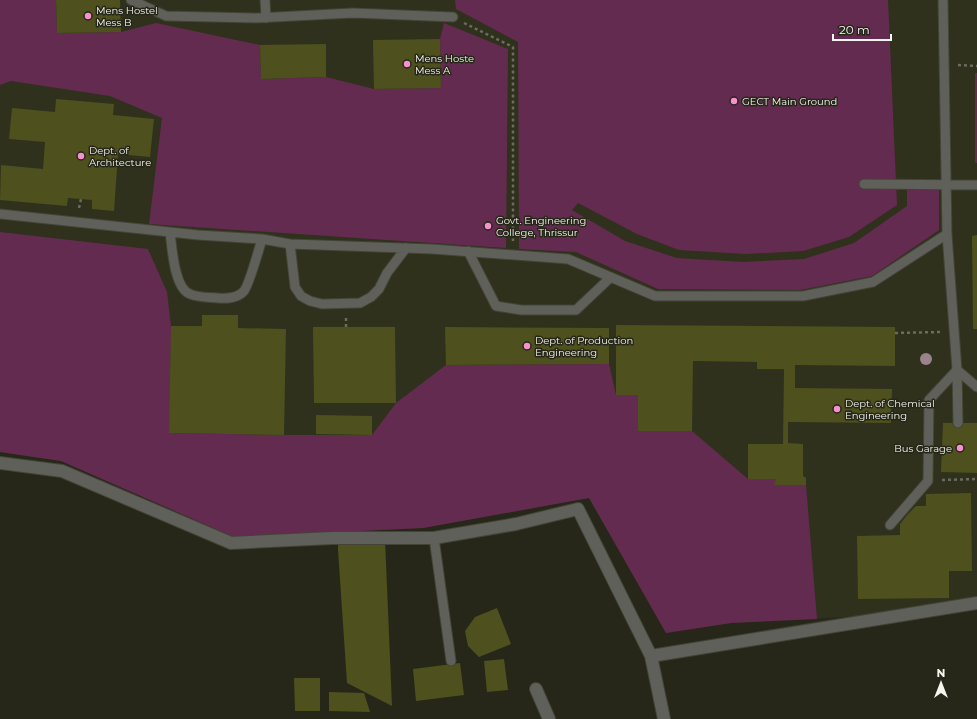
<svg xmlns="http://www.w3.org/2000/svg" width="977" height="719" viewBox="0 0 977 719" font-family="Montserrat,sans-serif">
<rect width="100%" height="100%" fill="#262719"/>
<path fill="#2f311c" d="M 0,0 L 977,0 L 977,601 L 882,615 L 731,623 L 666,633 L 589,498 L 423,528 L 234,537 L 61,461 L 0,452 Z"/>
<path fill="#642b50" d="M 0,0 L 56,0 L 57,33 L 121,32 L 156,23 L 260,45 L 261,79 L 326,77 L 374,89 L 441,88 L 440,39 L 444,23 L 508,49 L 506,248 L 149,224 L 162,118 L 110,96 L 11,81 L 0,85 Z
M 455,0 L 888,0 L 897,205 L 849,237 L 803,251 L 746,254 L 679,250 L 637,234 L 578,203 L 572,210 L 625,241 L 677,258 L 743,262 L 804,259 L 854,243 L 907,206 L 907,190 L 939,190 L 939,230 L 872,276 L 800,290 L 658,289 L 576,252 L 519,249 L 518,42 L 456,9 Z
M 975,73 L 977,73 L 977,163 L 975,163 Z
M 0,232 L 148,249 L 167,292 L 171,326 L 170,433 L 284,435 L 372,435 L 396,403 L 446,365 L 609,364 L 616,395 L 638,395 L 639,431 L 692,431 L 748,479 L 776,479 L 775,485 L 806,485 L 817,619 L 731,623 L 666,633 L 589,498 L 423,528 L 234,537 L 61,461 L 0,452 Z"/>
<path fill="#4e501d" d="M 56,0 L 120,0 L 121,32 L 57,33 Z
M 440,39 L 441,88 L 374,89 L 373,40 Z
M 326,44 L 326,77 L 261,79 L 260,45 Z
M 56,99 L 114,104 L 113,115 L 154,119 L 150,157 L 118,154 L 114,211 L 92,209 L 92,200 L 68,198 L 67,206 L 0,200 L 1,165 L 43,169 L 45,142 L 9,139 L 12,108 L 55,112 Z
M 977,235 L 977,329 L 973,329 L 972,236 Z
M 202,315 L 238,315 L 238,328 L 286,329 L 284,435 L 169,433 L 171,326 L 202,326 Z
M 616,325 L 895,327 L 895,366 L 795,365 L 795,388 L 892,389 L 891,423 L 788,422 L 788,443 L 803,444 L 803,476 L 806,478 L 806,485 L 774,485 L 776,479 L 748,479 L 748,444 L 783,444 L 784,369 L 757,369 L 757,362 L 693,361 L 692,431 L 638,431 L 638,395 L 616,395 Z
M 313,327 L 395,327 L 396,403 L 314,403 Z
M 445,327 L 609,328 L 609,364 L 446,365 Z
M 316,415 L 372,416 L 372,435 L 316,434 Z
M 943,423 L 977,423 L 977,473 L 941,472 Z
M 971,493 L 972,571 L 949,571 L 949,598 L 858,599 L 857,536 L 900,535 L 900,524 L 908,514 L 916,506 L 926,506 L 926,494 Z
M 385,539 L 392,706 L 347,683 L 338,550 L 338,541 Z
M 497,608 L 511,644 L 479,657 L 468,646 L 465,631 L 475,617 Z
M 504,659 L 508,690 L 487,692 L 484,661 Z
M 460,663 L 464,695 L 416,701 L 413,669 Z
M 294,678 L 320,678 L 320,711 L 295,711 Z
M 329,692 L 364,693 L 370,712 L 329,711 Z"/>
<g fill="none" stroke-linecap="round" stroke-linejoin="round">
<g stroke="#434437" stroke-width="11">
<path id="lane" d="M 131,0 L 166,16 L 256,18 L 353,13 L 453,17
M 265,0 L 266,18
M 864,184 L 977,185
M 0,214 L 198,235 L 262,239 L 290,244 L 432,249 L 568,259 L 655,296 L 803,296 L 873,282 L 947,234
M 170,232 C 172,247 174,288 190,294 C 199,298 209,297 218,298 C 226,299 238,298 244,291 C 249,285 259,249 262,239
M 290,244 L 295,287 L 301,296 L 310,301 L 322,304 L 360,303 L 371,297 L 379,289 L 387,273 L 406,248
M 468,251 L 496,306 L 521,310 L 576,310 L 611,277
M 957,370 L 958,423
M 957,370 L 977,387
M 890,525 L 928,481 L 929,400 L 957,370 L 947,234 L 943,0
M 434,538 L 451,661"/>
</g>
<g stroke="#434437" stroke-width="14">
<path id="street" d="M 0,463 L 62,471 L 231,543 L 332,538 L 434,538 L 516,524 L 578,509 L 651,656 L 977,603
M 651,656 L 664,719
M 536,689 L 549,719"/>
</g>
<path stroke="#6b6c5f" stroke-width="2.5" stroke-dasharray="3 3" stroke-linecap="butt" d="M 464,23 L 513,47 L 513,241
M 958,65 L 977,66
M 79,208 L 81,199
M 346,327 L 346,318
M 895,333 L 941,332
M 942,480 L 977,479"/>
<use href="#lane" stroke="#5f6059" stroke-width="9"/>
<use href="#street" stroke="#5f6059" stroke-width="12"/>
</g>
<circle fill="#9c838b" cx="926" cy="359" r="6"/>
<g fill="#f690cf" stroke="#262719" stroke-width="1.5">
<circle cx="88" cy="16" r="4"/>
<circle cx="407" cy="64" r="4"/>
<circle cx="734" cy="101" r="4"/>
<circle cx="81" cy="156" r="4"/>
<circle cx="488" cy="226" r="4"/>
<circle cx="527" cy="346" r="4"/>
<circle cx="837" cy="409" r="4"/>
<circle cx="960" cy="448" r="4"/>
</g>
<g text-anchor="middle" stroke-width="3" stroke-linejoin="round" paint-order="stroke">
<g font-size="10" fill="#f4f5ec" stroke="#262719" text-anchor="start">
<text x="96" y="14">Mens Hostel<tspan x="96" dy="12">Mess B</tspan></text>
<text x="415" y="62">Mens Hoste<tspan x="415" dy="12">Mess A</tspan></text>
<text x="742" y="105">GECT Main Ground</text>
<text x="89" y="154">Dept. of<tspan x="89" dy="12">Architecture</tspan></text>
<text x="496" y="224">Govt. Engineering<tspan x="496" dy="12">College, Thrissur</tspan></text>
<text x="535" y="344">Dept. of Production<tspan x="535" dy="12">Engineering</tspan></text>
<text x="845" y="407">Dept. of Chemical<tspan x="845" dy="12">Engineering</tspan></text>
<text x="952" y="452" text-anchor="end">Bus Garage</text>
</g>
</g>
<g transform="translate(941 683)" stroke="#262719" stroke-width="3" paint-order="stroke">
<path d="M0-3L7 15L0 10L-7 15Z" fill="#f4f5ec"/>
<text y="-6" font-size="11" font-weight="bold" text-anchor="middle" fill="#f4f5ec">N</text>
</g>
<path d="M833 34v6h58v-6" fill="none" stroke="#f4f5ec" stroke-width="2"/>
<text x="839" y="34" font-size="12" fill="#f4f5ec" stroke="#262719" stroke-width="3" paint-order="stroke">20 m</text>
</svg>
